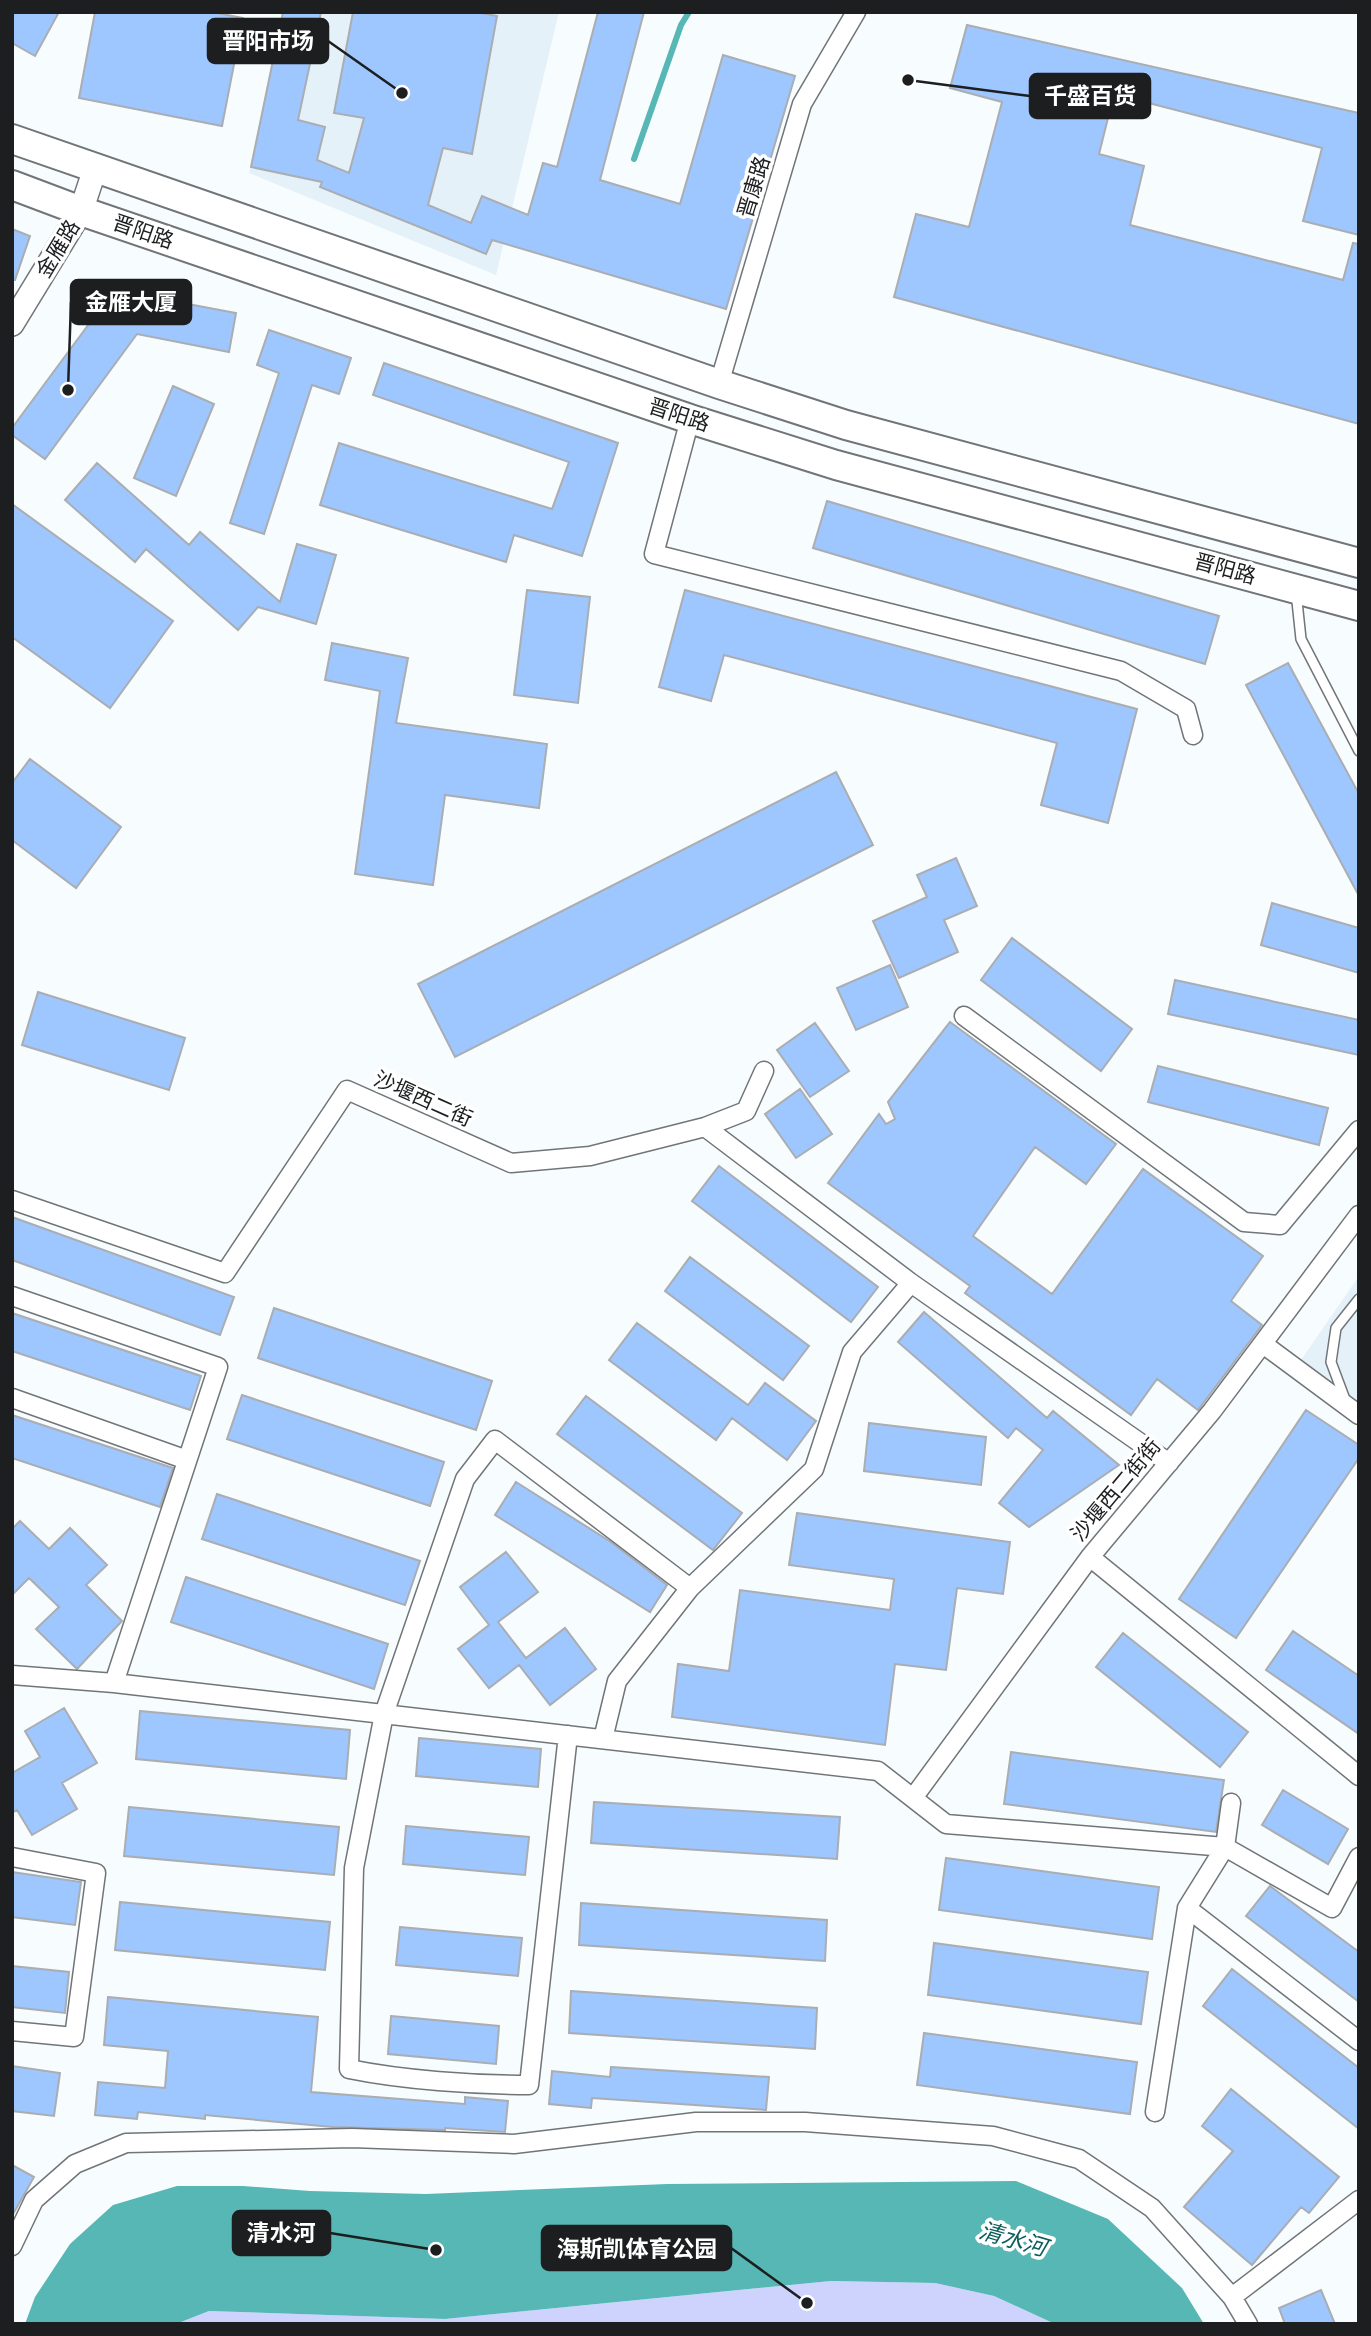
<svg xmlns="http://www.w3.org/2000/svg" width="1371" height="2336" viewBox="0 0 1371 2336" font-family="Quicksand,'Noto Sans SC',sans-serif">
<rect width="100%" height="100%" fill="#f7fcff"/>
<path fill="#e4f1f8" d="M 282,12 L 559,12 L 496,275 L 249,173 Z
M 1359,1276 L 1359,1406 L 1301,1360 Z"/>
<path fill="#cdd3fd" d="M 831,2281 L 935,2283 L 994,2296 L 1055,2324 L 176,2324 L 209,2311 L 445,2319 Z"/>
<path fill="#57b7b4" d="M 1016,2181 L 1108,2219 L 1182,2288 L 1204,2324 L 1055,2324 L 994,2296 L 935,2283 L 831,2281 L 445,2319 L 209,2311 L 176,2324 L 25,2324 L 35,2297 L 70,2244 L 113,2205 L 177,2186 L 243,2186 L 310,2191 L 426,2194 L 667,2184 Z"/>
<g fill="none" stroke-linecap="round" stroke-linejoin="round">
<path stroke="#57b7b4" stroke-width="6" d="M 634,159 L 681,25 L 689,12"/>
</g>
<path fill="#9ec6ff" stroke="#aaadb1" stroke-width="2" d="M 12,12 L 59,12 L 35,56 L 12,43 Z
M 95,12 L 212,12 L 243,18 L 222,126 L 79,98 Z
M 283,12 L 321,12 L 298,120 L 325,127 L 317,160 L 349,173 L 364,118 L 334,113 L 353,12 L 477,12 L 497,16 L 472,154 L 443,148 L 428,205 L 471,223 L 482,196 L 528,215 L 543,163 L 557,167 L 598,12 L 644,12 L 600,180 L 680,204 L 723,55 L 795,76 L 726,309 L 492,240 L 486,254 L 320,187 L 322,182 L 251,167 Z
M 967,25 L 1359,113 L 1359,235 L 1303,221 L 1322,148 L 1114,94 L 1099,154 L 1144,166 L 1130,225 L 1343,280 L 1353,243 L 1359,244 L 1359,424 L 894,297 L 916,214 L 969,227 L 1002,102 L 950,88 Z
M 12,229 L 30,236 L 15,280 L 12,280 Z
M 114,290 L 236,313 L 229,352 L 137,334 L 45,459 L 12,435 L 12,428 Z
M 269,330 L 351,358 L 339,394 L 312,385 L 264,534 L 230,523 L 279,373 L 257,365 Z
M 384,363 L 618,443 L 582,556 L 514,535 L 506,562 L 320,505 L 339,443 L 552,509 L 569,462 L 373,395 Z
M 173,386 L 214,404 L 176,496 L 134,478 Z
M 97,463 L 189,545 L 200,532 L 280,602 L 297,544 L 336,555 L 316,624 L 258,607 L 238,630 L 146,549 L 135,562 L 65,500 Z
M 827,501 L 1219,616 L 1205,664 L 813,548 Z
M 12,504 L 173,621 L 110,708 L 12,637 Z
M 527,590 L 590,597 L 578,703 L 514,695 Z
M 685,590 L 1137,709 L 1108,823 L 1041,805 L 1057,743 L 724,655 L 711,701 L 659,687 Z
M 332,643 L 408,658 L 396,723 L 547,744 L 539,808 L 445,795 L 433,885 L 355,874 L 380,691 L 325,680 Z
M 1288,663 L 1359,794 L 1359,896 L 1246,685 Z
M 30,759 L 121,827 L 76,888 L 12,840 L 12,783 Z
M 836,772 L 873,845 L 455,1057 L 418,984 Z
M 956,858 L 977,906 L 944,920 L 958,952 L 899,978 L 873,921 L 927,897 L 917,875 Z
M 1272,903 L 1359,928 L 1359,973 L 1261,945 Z
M 1012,938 L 1132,1029 L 1101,1071 L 981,980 Z
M 890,965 L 908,1007 L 856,1030 L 837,988 Z
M 1175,980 L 1359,1020 L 1359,1055 L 1168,1014 Z
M 38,992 L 185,1038 L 169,1090 L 22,1045 Z
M 950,1022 L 1116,1144 L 1086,1184 L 1035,1147 L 973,1236 L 1052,1294 L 1143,1169 L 1263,1256 L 1231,1301 L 1262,1325 L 1198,1410 L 1157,1379 L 1131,1415 L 965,1293 L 970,1286 L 828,1183 L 879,1114 L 886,1124 L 895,1119 L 888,1102 Z
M 815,1023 L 849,1071 L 810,1097 L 777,1050 Z
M 1158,1066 L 1328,1108 L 1319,1145 L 1148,1102 Z
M 800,1089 L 832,1134 L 796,1158 L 765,1114 Z
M 719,1166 L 878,1287 L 851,1322 L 692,1201 Z
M 12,1217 L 234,1297 L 220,1335 L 12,1260 Z
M 690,1257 L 809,1346 L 783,1380 L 665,1291 Z
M 274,1308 L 492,1381 L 476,1430 L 258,1358 Z
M 924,1312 L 1047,1418 L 1053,1411 L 1119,1465 L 1029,1527 L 999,1503 L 1043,1450 L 1016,1428 L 1008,1438 L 898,1342 Z
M 12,1313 L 201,1376 L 190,1410 L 12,1351 Z
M 637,1323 L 748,1405 L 765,1383 L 816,1421 L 787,1460 L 732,1418 L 716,1440 L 609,1360 Z
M 242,1395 L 444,1462 L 430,1506 L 227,1439 Z
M 586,1396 L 742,1513 L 713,1550 L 557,1434 Z
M 1306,1410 L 1359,1445 L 1359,1458 L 1236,1638 L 1179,1599 Z
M 12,1415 L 173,1468 L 160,1507 L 12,1458 Z
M 869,1423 L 986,1437 L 981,1485 L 864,1471 Z
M 516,1482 L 611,1542 L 667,1585 L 650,1612 L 495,1515 Z
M 217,1494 L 420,1561 L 405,1605 L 202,1539 Z
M 797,1513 L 1010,1542 L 1003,1594 L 957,1588 L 946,1670 L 895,1664 L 885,1745 L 672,1717 L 678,1664 L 729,1671 L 740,1590 L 890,1610 L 894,1579 L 789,1565 Z
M 20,1521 L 49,1549 L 70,1528 L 107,1565 L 86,1585 L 122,1621 L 77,1669 L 36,1629 L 59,1607 L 29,1578 L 12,1595 L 12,1529 Z
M 506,1552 L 538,1592 L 498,1622 L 526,1658 L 565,1628 L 596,1669 L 550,1705 L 519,1665 L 489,1688 L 458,1649 L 489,1625 L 460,1587 Z
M 186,1577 L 388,1644 L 374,1689 L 171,1622 Z
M 1293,1631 L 1359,1676 L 1359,1734 L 1266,1670 Z
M 1123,1633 L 1248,1732 L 1220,1767 L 1096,1667 Z
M 64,1708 L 97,1763 L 62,1783 L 77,1809 L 32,1835 L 17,1810 L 12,1813 L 12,1773 L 40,1757 L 25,1731 Z
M 140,1711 L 350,1730 L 346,1779 L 136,1759 Z
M 419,1738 L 541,1749 L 538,1787 L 416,1776 Z
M 1011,1752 L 1224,1780 L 1216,1832 L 1004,1804 Z
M 1283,1790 L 1348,1829 L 1328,1864 L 1262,1825 Z
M 594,1802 L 840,1817 L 837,1859 L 591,1843 Z
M 129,1807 L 339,1827 L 334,1875 L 124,1856 Z
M 406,1826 L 529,1837 L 525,1875 L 403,1864 Z
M 946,1858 L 1159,1887 L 1152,1939 L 939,1910 Z
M 12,1872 L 81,1882 L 75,1925 L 12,1917 Z
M 1270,1886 L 1359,1952 L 1359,2002 L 1246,1916 Z
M 120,1902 L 330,1922 L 325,1970 L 115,1950 Z
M 581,1903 L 827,1920 L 825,1961 L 579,1945 Z
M 400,1927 L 522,1938 L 518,1976 L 396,1965 Z
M 934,1943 L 1148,1972 L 1141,2024 L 928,1995 Z
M 12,1966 L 69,1972 L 65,2013 L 12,2007 Z
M 1232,1969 L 1359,2068 L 1359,2129 L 1203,2006 Z
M 571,1991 L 817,2008 L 815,2049 L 569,2033 Z
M 108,1997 L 318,2017 L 311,2092 L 465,2104 L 465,2097 L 508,2101 L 505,2132 L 445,2128 L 445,2130 L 332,2127 L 205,2115 L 205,2119 L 138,2112 L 137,2119 L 95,2115 L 98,2082 L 165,2088 L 168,2051 L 104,2045 Z
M 391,2016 L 499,2026 L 496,2064 L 388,2054 Z
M 924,2033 L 1137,2062 L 1130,2114 L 917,2085 Z
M 12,2066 L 60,2073 L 54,2116 L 12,2111 Z
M 611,2067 L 769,2077 L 766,2110 L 592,2098 L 591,2108 L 549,2104 L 552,2071 L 610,2077 Z
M 1231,2089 L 1339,2177 L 1309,2213 L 1301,2207 L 1252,2265 L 1184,2207 L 1233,2151 L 1202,2126 Z
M 12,2165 L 34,2177 L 12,2216 Z
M 1321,2290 L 1335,2324 L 1285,2324 L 1279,2308 Z"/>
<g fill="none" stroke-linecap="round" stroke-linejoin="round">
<g stroke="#717578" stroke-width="12">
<path id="service" d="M 1296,592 L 1301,639 L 1359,751
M 1346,1402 L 1331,1362 L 1336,1328 L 1359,1299"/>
</g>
<g stroke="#717578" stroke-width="21">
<path id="minor" d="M 719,384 L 802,104 L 856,12
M 690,419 L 654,554 L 1121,671 L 1186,709 L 1193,735
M 964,1016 L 1244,1222 L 1280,1225 L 1359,1130
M 705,1127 L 911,1283 L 1169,1463
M 12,1200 L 225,1273 L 347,1090 L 511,1163 L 590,1156 L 705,1127 L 746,1111 L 764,1071
M 12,1296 L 218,1367 L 114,1683
M 1263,1344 L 1359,1415
M 12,1398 L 187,1460
M 1090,1557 L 1359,1776
M 12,1675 L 114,1683 L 878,1771 L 946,1824 L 1225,1847 L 1332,1908 L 1359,1857
M 568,1735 L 529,2085 C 474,2085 403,2080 349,2069 L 354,1868 L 384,1714 L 465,1479 L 495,1440 L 690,1588
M 603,1739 L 617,1681 L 690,1588 L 814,1469 L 852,1352 L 911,1283
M 913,1798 L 1090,1557 L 1212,1411 L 1359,1215
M 12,1857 L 96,1873 L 74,2037 L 12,2031
M 1187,1908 L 1359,2041
M 1155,2112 L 1187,1908 L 1225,1847 L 1231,1803
M 12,2246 L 34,2200 L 75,2164 L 126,2143 L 352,2138 L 514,2144 L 696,2122 L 805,2122 L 993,2136 L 1079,2159 L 1152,2208 L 1232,2297 L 1248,2324
M 1232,2297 L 1359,2200"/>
</g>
<g stroke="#717578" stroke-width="26">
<path id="tertiary" d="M 12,324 L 81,211 L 95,169"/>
</g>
<g stroke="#717578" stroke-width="32">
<path id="primary" d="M 12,139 L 719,384 L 846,425 L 1359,563
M 12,185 L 81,211 L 690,419 L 836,465 L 1359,606"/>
</g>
<use href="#service" stroke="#fff" stroke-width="9"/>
<use href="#minor" stroke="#fff" stroke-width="18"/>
<use href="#tertiary" stroke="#fff" stroke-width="23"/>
<use href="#primary" stroke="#fff" stroke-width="28"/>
</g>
<g text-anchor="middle" stroke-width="7" stroke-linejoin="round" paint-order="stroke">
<g font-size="21" fill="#1c1e1f" stroke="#fff">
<text transform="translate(754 187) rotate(-73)" y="7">晋康路</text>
<text transform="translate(143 232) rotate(19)" y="7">晋阳路</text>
<text transform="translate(58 249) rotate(-59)" y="7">金雁路</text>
<text transform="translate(679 415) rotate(18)" y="7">晋阳路</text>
<text transform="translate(1225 569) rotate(15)" y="7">晋阳路</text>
<text transform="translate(423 1099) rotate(24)" y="7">沙堰西二街</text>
<text transform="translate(1116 1490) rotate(-50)" y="7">沙堰西二街街</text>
</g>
<g font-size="23" font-style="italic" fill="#0a5f5d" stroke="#fff">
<text transform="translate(1013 2239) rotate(16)" y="8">清水河</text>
</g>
</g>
<path fill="none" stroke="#1c1e1f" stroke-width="2.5" d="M402 93L328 41M908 80L1030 96M68 390L71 302M436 2250L330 2233M807 2303L731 2248"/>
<g fill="#1c1e1f" stroke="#fff" stroke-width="2.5">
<circle cx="402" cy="93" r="7"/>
<circle cx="908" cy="80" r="7"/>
<circle cx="68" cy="390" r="7"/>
<circle cx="436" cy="2250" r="7"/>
<circle cx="807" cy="2303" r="7"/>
</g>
<g fill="#1c1e1f" stroke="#1c1e1f" stroke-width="2.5">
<rect x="208" y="19" width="120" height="44" rx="7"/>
<rect x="1030" y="74" width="120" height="44" rx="7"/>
<rect x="71" y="280" width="120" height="44" rx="7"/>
<rect x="233" y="2211" width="97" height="44" rx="7"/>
<rect x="542" y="2226" width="189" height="44" rx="7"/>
</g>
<g font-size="23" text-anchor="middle" font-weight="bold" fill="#fff">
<text x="268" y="49">晋阳市场</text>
<text x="1090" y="104">千盛百货</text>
<text x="131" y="310">金雁大厦</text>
<text x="281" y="2241">清水河</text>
<text x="637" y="2257">海斯凯体育公园</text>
</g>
<rect width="1371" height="2336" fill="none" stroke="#1c1e1f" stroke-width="28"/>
</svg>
